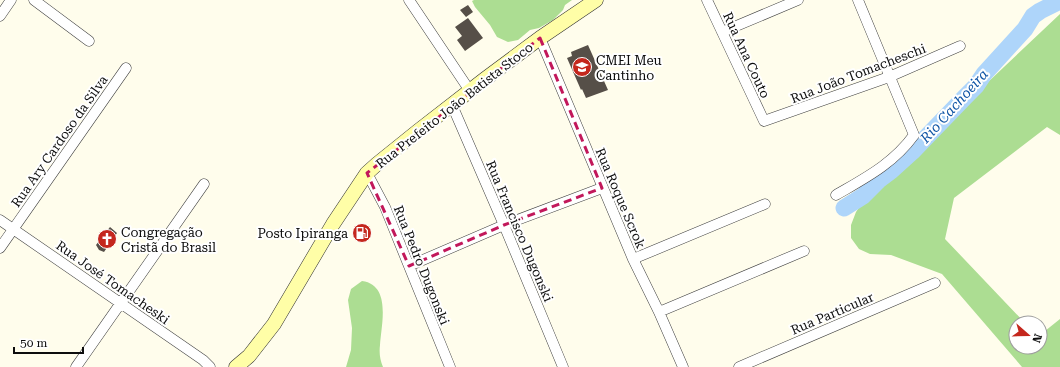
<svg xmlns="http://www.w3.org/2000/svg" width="1060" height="367" viewBox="0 0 1060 367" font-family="'Roboto Serif',serif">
<rect width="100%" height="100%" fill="#fffdec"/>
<path fill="#acdd92" d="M 474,0 L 572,0 L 565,5 L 563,10 L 553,20 L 539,28 L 530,30 L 518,40 L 508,42 L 497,37 L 490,25 L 475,7 L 472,1 Z
M 1060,14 L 1060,135 L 1047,127 L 954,198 L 945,239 L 1025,323 L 1016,323 L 1016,347 L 1040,347 L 1040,335 L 1060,319 L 1060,367 L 1022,367 L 942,274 L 891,255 L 870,254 L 859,249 L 851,238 L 851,225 L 856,212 L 862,203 L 879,185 Z
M 362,281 C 392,285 381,326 380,345 C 379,353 380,360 383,367 L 346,367 L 351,350 L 352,328 L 348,300 L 351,289 Z"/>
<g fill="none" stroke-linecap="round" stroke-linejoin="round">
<path stroke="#aed5fa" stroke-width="17" d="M 844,208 L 863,196 L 879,180 L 891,171 L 912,152 L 965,97 L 976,86 L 984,74 L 1025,29 L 1033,16 L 1040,11 L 1060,1"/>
</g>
<path fill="#564f48" d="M 468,5 L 473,12 L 466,17 L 460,10 Z
M 468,18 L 483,38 L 465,51 L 457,40 L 462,36 L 455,27 Z
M 588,45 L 608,90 L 586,98 L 582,89 L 581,90 L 567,58 L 572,56 L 571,52 Z
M 110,227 L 117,233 L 104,252 L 99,250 L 96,245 Z"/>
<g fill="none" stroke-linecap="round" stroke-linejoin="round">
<g stroke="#404040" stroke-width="11">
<path id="minor" d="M 34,0 L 89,41
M 409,0 L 470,91
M 707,0 L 764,121 L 889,77 L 960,46
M 0,16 L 11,0
M 722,32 L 798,0
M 540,38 L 633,259 L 659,312 L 683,367
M 452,105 L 504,225 L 563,367
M 367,173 L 385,207 L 450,367
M 836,195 C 865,178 893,164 914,135 L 858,0
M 0,220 L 203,360 L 210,367
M 0,248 L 126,68
M 633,259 L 765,204
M 409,266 L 504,225 L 602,188
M 659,312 L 804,251
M 76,367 L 204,184
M 739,367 L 935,283"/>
</g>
<g stroke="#2f2f2f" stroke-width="15">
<path id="secondary" d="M 236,367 L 249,356 L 274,324 L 333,224 L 367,173 L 377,164 L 418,131 L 485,79 L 540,38 L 596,0"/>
</g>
<use href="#minor" stroke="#fff" stroke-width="10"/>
<use href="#secondary" stroke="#fffea7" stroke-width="14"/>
</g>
<path fill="none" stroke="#c2185b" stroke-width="3" stroke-dasharray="8 5" stroke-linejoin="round" d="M 540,38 L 602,188 L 504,225 L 409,266 L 367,173 Z"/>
<defs>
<g id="school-disc" transform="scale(1)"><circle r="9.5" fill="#c4271d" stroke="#fff"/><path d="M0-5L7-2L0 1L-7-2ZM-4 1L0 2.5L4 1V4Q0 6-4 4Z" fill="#fff"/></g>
<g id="fuel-disc" transform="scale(1)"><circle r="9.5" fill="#c4271d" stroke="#fff"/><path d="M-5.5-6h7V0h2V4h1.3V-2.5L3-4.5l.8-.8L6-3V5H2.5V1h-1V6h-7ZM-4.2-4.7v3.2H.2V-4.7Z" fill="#fff"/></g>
<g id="church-disc" transform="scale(1)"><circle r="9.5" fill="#c4271d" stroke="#fff"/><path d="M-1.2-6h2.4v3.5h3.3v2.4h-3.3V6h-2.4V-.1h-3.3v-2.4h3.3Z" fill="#fff"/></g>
</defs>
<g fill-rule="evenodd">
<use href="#school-disc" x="582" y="67"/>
<use href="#fuel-disc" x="362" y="233"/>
<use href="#church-disc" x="107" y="239"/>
</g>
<g text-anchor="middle" stroke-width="4" stroke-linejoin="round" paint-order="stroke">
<g font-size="13" fill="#0d0d0d" stroke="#fff">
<text transform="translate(747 55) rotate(65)" y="5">Rua Ana Couto</text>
<text transform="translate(858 73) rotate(-21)" y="5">Rua João Tomacheschi</text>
<text transform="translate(454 105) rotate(-38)" y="5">Rua Prefeito João Batista Stoco</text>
<text transform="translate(59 141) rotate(-55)" y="5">Rua Ary Cardoso da Silva</text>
<text transform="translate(621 198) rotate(67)" y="5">Rua Roque Scrok</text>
<text transform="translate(520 231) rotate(67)" y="5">Rua Francisco Dugonski</text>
<text transform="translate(422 265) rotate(68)" y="5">Rua Pedro Dugonski</text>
<text transform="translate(113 282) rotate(35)" y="5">Rua José Tomacheski</text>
<text transform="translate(832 313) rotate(-23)" y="5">Rua Particular</text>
</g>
<g font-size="13" fill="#0d0d0d" stroke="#fff" text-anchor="start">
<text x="596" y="65">CMEI Meu<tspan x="596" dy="15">Cantinho</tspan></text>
<text x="121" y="237">Congregação<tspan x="121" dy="15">Cristã do Brasil</tspan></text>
<text x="348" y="238" text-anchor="end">Posto Ipiranga</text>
</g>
<g font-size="14" font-style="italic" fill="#0f54a5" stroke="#fff">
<text transform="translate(954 106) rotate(-48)" y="5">Rio Cachoeira</text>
</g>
</g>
<g transform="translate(1028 335) rotate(110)"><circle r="19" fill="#ffffff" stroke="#9e9e9e"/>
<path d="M0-3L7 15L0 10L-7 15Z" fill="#c4271d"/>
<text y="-6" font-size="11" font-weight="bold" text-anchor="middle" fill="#0d0d0d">N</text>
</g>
<path d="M14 347v6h69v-6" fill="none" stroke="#0d0d0d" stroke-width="2"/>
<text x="20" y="347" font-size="12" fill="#0d0d0d" stroke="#ffffff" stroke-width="3" paint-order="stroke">50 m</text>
</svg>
